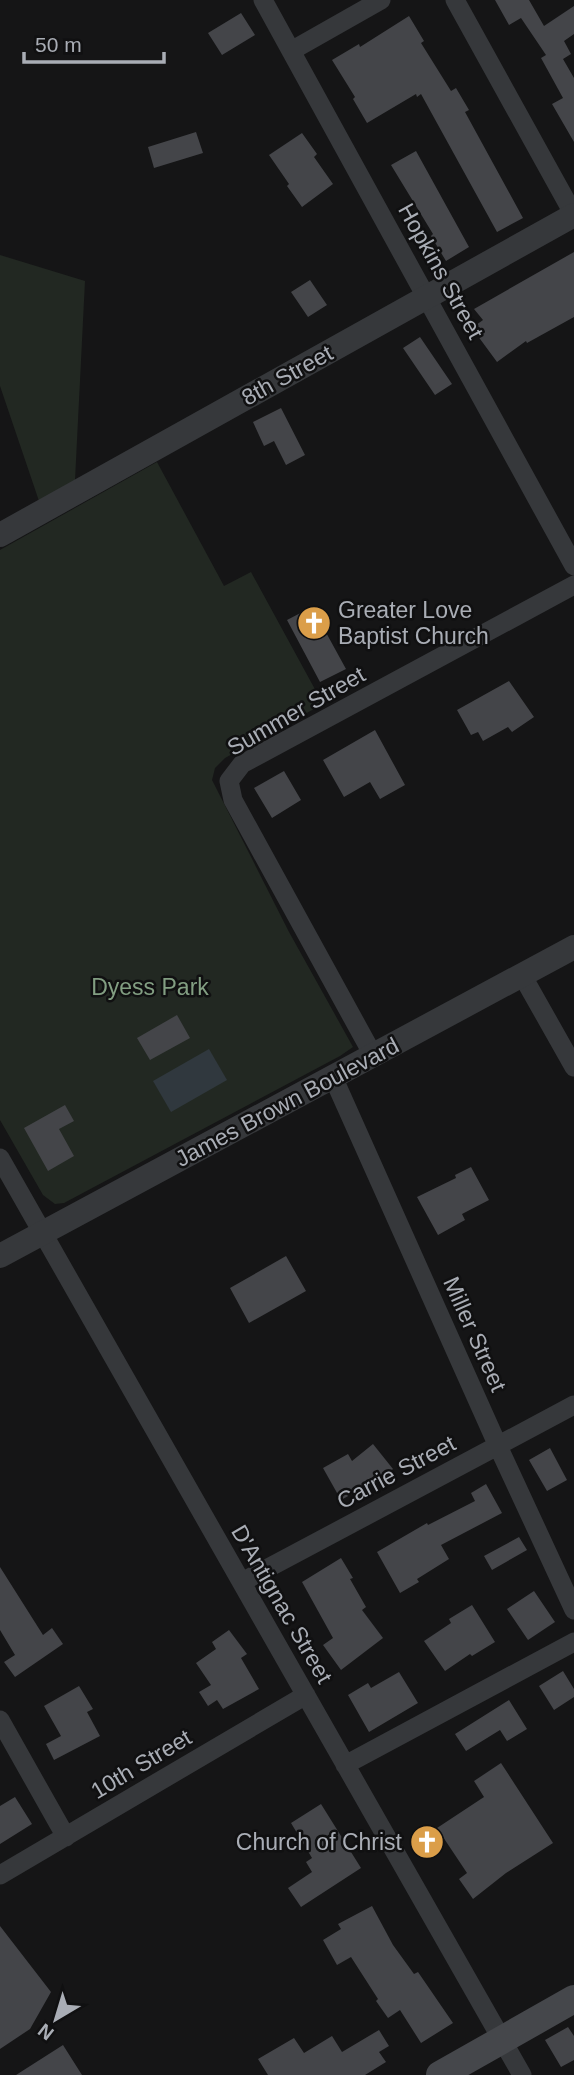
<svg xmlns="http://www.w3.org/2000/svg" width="574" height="2075" viewBox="0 0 574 2075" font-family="Helvetica,sans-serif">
<rect width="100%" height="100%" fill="#151516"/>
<path fill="#222822" d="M 0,255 L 85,281 L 75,480 L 39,501 L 0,386 Z
M 157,462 L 224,586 L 251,572 L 323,704 L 225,758 L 215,768 L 212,780 L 289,932 L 353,1047 L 340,1056 L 64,1203 L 55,1204 L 43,1195 L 0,1120 L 0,550 Z"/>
<path fill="#30383e" d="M 209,1049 L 227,1080 L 171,1112 L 153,1081 Z"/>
<path fill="#444549" d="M 495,0 L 529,0 L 544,26 L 574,6 L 574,34 L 564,41 L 571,54 L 563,59 L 574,78 L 574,142 L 552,104 L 563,98 L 541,58 L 546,55 L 521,18 L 509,25 Z
M 241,13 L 255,35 L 222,55 L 208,33 Z
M 409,16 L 424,41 L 421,43 L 451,91 L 456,88 L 469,110 L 465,112 L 523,218 L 497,232 L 421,94 L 417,97 L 416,94 L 367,123 L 353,99 L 355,97 L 332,60 L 359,44 L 360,47 Z
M 196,132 L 203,153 L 154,168 L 148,147 Z
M 302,133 L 317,154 L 314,157 L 333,184 L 302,207 L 287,186 L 289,184 L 269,155 Z
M 416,151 L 469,247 L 446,261 L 431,236 L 433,234 L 391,165 Z
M 574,252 L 574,317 L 527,343 L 526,341 L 497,362 L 472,328 L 483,320 L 474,309 Z
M 310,280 L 327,305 L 308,317 L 291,292 Z
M 420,337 L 452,384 L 435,395 L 403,348 Z
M 281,408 L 305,455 L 286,465 L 274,441 L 264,446 L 253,422 Z
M 312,607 L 346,669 L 320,682 L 287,620 Z
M 509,681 L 534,717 L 512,732 L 508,727 L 483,741 L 478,732 L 471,735 L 457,710 Z
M 375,730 L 405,785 L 380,799 L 370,782 L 344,797 L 323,760 Z
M 284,771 L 301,800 L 272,818 L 254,788 Z
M 177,1015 L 190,1038 L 150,1060 L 137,1038 Z
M 65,1105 L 74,1121 L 59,1129 L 74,1156 L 48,1171 L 24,1128 Z
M 471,1167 L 489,1200 L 462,1214 L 465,1220 L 438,1235 L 417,1197 L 456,1178 L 455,1175 Z
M 286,1256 L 306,1291 L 249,1323 L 230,1288 Z
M 373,1444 L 393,1469 L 376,1483 L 375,1481 L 341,1500 L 323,1468 L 348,1454 L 352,1461 Z
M 550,1448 L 567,1480 L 547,1491 L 529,1460 Z
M 486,1484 L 502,1513 L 441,1545 L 449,1559 L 417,1579 L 419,1582 L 400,1593 L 377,1552 L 427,1523 L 428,1525 L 475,1501 L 471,1493 Z
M 519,1537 L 527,1550 L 492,1570 L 484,1556 Z
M 341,1558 L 353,1578 L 350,1579 L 366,1607 L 362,1610 L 383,1638 L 341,1670 L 323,1645 L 333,1638 L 302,1582 Z
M 0,1567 L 43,1635 L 52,1628 L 63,1644 L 15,1677 L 4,1662 L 15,1655 L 0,1630 Z
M 534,1591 L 555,1622 L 528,1640 L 507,1609 Z
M 472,1605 L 495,1642 L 472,1656 L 470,1654 L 445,1671 L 424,1641 L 451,1623 L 449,1619 Z
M 229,1630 L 247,1654 L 241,1658 L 259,1689 L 223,1709 L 217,1700 L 208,1706 L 199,1692 L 211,1685 L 196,1663 L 216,1649 L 212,1642 Z
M 563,1671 L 574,1689 L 574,1697 L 554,1710 L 539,1686 Z
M 399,1672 L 418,1703 L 369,1732 L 348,1695 L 368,1683 L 371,1688 Z
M 79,1686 L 93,1709 L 87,1712 L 100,1736 L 54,1760 L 46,1744 L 61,1736 L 44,1706 Z
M 509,1700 L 527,1729 L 507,1741 L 500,1730 L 466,1751 L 455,1734 Z
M 501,1763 L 553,1843 L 506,1873 L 473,1899 L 459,1879 L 467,1873 L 437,1828 L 484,1797 L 474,1781 Z
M 15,1797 L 32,1824 L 0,1844 L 0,1806 Z
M 321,1804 L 361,1868 L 301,1907 L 288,1888 L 312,1872 L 306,1862 L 312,1858 L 291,1823 Z
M 372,1906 L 393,1945 L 414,1974 L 418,1972 L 453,2023 L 421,2043 L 400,2010 L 388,2018 L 376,2001 L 378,1999 L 351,1957 L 337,1965 L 323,1940 L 341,1929 L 338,1924 Z
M 0,1926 L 51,1992 L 30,2029 L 0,2049 Z
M 568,2027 L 574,2036 L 574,2060 L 561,2067 L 545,2040 Z
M 379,2030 L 389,2046 L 379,2052 L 386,2062 L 365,2075 L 268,2075 L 258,2059 L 294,2038 L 304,2053 L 332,2036 L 342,2052 Z
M 63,2045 L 82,2075 L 16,2075 Z"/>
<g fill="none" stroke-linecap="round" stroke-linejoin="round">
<path stroke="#36383b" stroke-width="19" d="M 263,0 L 574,566
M 455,0 L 574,215
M 291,51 L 381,0
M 522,975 L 574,1067
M 373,1055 L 233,800 L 229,781 L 242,764 L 574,585
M 333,1077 L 498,1446 L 574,1610
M 0,1158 L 522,2075
M 242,1582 L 574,1405
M 0,1720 L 66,1837
M 345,1765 L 574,1642
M 0,1875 L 306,1695"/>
<path stroke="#36383b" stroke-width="24" d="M 0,535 L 574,215
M 0,1256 L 574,947"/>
<path stroke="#45474b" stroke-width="28" d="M 440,2075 L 574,1999"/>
</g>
<defs>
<g id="church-disc" transform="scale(1.75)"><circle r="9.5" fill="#db9e49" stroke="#101011"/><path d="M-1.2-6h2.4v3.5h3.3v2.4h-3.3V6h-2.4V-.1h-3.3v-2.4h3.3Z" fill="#fff"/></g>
</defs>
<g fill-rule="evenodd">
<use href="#church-disc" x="314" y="623"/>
<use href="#church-disc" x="427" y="1842"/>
</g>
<g text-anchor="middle" stroke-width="5" stroke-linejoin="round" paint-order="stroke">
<g font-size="23" fill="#a9adb5" stroke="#101011">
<text transform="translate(441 271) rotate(61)" y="8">Hopkins Street</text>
<text transform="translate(287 375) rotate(-29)" y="8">8th Street</text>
<text transform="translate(296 711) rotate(-30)" y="8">Summer Street</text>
<text transform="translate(287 1102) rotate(-28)" y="8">James Brown Boulevard</text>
<text transform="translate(475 1334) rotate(66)" y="8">Miller Street</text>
<text transform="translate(396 1472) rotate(-28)" y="8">Carrie Street</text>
<text transform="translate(282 1604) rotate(60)" y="8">D'Antignac Street</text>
<text transform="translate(141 1764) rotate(-31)" y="8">10th Street</text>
</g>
<g font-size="23" fill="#a9adb5" stroke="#101011" text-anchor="start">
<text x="338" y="618">Greater Love<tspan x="338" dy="26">Baptist Church</tspan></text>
<text x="402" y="1850" text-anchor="end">Church of Christ</text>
</g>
<g font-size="23" fill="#829e82" stroke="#101011">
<text x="150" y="995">Dyess Park</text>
</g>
</g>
<g transform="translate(56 2019) rotate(218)" stroke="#101011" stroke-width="5" paint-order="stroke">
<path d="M0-5L12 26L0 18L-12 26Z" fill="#a9adb5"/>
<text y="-10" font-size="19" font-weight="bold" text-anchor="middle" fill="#a9adb5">N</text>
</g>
<path d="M24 52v10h140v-10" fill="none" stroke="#a9adb5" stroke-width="3.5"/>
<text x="35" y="52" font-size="21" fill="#a9adb5" stroke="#101011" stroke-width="5" paint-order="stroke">50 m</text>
</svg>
